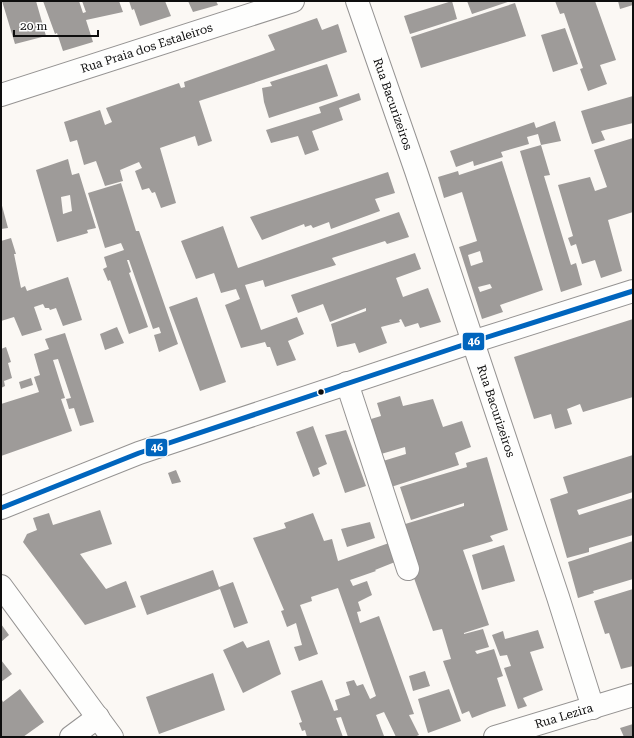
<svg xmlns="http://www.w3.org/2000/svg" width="634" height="738" viewBox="0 0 634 738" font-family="'Roboto Serif',serif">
<rect width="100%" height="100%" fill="#fbf8f4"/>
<path fill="#9e9b99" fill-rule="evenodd" d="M 2,1 L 36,1 L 46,36 L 15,44 Z
M 43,1 L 79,1 L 83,13 L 86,12 L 82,1 L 119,1 L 123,12 L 86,20 L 93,42 L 63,51 L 57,33 L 55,34 Z
M 129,1 L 165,1 L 171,16 L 140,26 L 134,9 L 132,10 Z
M 188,1 L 216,1 L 218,5 L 193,12 Z
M 452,1 L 457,19 L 410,34 L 404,16 Z
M 467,1 L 511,1 L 472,14 Z
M 555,1 L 595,1 L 616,60 L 600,65 L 607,84 L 588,91 L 580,69 L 583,68 L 564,13 L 560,14 Z
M 618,1 L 633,1 L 633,5 L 620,9 Z
M 515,3 L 526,36 L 421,68 L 411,37 Z
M 317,18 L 322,30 L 338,24 L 347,52 L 199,101 L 212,141 L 198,146 L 195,136 L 160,148 L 176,203 L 161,208 L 155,192 L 152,193 L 149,188 L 142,190 L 135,171 L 142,168 L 139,162 L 120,170 L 123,181 L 105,186 L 96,161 L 84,165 L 77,140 L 70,142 L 64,122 L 100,110 L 105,125 L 112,122 L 106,108 L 179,83 L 181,88 L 185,87 L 184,82 L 275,50 L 268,35 Z
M 565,28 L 578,64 L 553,72 L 541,35 Z
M 327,64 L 338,96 L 269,118 L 264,102 L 262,88 L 272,86 L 270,82 Z
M 359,93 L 361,100 L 339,108 L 343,120 L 312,131 L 319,150 L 305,155 L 298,136 L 271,143 L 266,130 L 321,113 L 319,107 Z
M 633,96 L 633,123 L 601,131 L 605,140 L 592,144 L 581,111 Z
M 555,121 L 561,141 L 541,145 L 550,175 L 544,176 L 571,265 L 576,263 L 582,285 L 561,292 L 520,151 L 541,145 L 538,134 L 527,137 L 529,144 L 501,152 L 503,157 L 474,166 L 473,161 L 456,167 L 450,151 L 534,122 L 536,128 Z
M 633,138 L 633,212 L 608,220 L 622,271 L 601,278 L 595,260 L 582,264 L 576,244 L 571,246 L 568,238 L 573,236 L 558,185 L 590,177 L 595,191 L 607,187 L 594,150 Z
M 68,159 L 72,175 L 79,173 L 96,228 L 87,230 L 88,233 L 57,242 L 36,170 ZM 70,195 L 72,211 L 63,214 L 61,197 Z
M 502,161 L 543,290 L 500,305 L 503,312 L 482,319 L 459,247 L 477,241 L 462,192 L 444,198 L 438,177 L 458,171 L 459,175 ZM 480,251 L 483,262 L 471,266 L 468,255 ZM 490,284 L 492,288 L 480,292 L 478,287 Z
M 388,172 L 395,193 L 375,199 L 380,211 L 331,229 L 329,222 L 313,228 L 311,225 L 305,227 L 304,224 L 262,240 L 250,217 Z
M 121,183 L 136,231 L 139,231 L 178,344 L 159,352 L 154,335 L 161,333 L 159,327 L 153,329 L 129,260 L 127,260 L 131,272 L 129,273 L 148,327 L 129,334 L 110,280 L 108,281 L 103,269 L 107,267 L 104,257 L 124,250 L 121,243 L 105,248 L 88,193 Z
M 1,202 L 8,228 L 1,229 Z
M 399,212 L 409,237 L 387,244 L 385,241 L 332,258 L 336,265 L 265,287 L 263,280 L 245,285 L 261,330 L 297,317 L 304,334 L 288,341 L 296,360 L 277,366 L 270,347 L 267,347 L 265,342 L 241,348 L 225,305 L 240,299 L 236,289 L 221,293 L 214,273 L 196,279 L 181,241 L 223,226 L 238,268 Z
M 11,238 L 16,254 L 14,254 L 21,288 L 25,286 L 27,291 L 68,277 L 82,320 L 63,326 L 56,308 L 50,310 L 49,308 L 45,308 L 43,304 L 34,307 L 42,330 L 22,336 L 14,317 L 1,321 L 1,241 Z
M 415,253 L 421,269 L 396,278 L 403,297 L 428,288 L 441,322 L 420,328 L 418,323 L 405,327 L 401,319 L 399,320 L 400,322 L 381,327 L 387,343 L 359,353 L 355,343 L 337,347 L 331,324 L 366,311 L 366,308 L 330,322 L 323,304 L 298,313 L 291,295 Z
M 197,297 L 226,382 L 200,391 L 169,307 Z
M 633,319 L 633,397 L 583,412 L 580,404 L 567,409 L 572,424 L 555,429 L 551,414 L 534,419 L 514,357 Z
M 117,327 L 124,343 L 105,350 L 100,334 Z
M 65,333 L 94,422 L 80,426 L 74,408 L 69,409 L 66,399 L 71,398 L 58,359 L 53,360 L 65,398 L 61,399 L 72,431 L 1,456 L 1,404 L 39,392 L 34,377 L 40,375 L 34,354 L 49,349 L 45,339 Z
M 6,347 L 11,362 L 8,363 L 12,378 L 4,381 L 5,386 L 1,388 L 1,349 Z
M 31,378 L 33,385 L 21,389 L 19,382 Z
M 400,396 L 403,406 L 433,399 L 443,427 L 462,421 L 471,447 L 455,453 L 459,465 L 391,487 L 383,461 L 406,454 L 405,447 L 381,454 L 371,419 L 381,416 L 377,403 Z
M 313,426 L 327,464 L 318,468 L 320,474 L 313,477 L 296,432 Z
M 346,430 L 366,486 L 345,493 L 325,435 Z
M 633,455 L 633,492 L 577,510 L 579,515 L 633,498 L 633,535 L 589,548 L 589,552 L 567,558 L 550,499 L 568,493 L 563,477 Z
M 487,457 L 508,530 L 490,536 L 493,541 L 463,550 L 489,625 L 464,633 L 464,634 L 483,629 L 489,647 L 475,651 L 477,654 L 494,649 L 503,676 L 497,678 L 506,706 L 490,711 L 472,718 L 469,711 L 462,714 L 443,661 L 451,659 L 442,629 L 433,631 L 410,567 L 402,525 L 464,506 L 464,503 L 411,520 L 400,487 L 467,467 L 466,463 Z
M 176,470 L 181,482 L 172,484 L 168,473 Z
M 100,510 L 112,544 L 80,554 L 106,589 L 126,581 L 136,607 L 85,625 L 23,542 L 27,534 L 37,530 L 33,518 L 49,513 L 53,525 Z
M 313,513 L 324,541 L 332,539 L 338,561 L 389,543 L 395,562 L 375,570 L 376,571 L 350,580 L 353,586 L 367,581 L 372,595 L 358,602 L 361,611 L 357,612 L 360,623 L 379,616 L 414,714 L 409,715 L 419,735 L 414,737 L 396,737 L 384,712 L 376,715 L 384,736 L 382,737 L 348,737 L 341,717 L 336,718 L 343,737 L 307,737 L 305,730 L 302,731 L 299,723 L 302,722 L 291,691 L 322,680 L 334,711 L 338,710 L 335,700 L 350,695 L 346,682 L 354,680 L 357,686 L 363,684 L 370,699 L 376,696 L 338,588 L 311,597 L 312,601 L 300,605 L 318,654 L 299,661 L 294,647 L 302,645 L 296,623 L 287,627 L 281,611 L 284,610 L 253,538 L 286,528 L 284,523 Z
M 370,522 L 375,538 L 347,547 L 341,529 Z
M 633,541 L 633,579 L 593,591 L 594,593 L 578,598 L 568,562 Z
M 504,545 L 515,581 L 482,590 L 472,555 Z
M 213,570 L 219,587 L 233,582 L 248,623 L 234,628 L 220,589 L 147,615 L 140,596 Z
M 633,589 L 633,666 L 621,669 L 609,633 L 605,634 L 594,601 Z
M 1,624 L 9,635 L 1,642 Z
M 538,630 L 544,648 L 530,652 L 543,690 L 523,698 L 527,706 L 518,709 L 504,668 L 511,666 L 507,655 L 500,656 L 492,635 L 503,631 L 505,639 Z
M 269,640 L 281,674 L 243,693 L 223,650 L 243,641 L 247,648 Z
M 1,660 L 12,674 L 1,682 Z
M 425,671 L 430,686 L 413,691 L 409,676 Z
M 213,673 L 225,710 L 159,734 L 146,697 Z
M 20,689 L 44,722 L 23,737 L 1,737 L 1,698 L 3,702 Z
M 449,689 L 461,721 L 428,733 L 418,699 Z
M 633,724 L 633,737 L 624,737 L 620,728 Z"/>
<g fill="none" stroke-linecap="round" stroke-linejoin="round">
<g stroke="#959392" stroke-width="24">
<g id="minor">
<path id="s1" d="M 357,1 L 416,171 L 558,597 L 593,708"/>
<path id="s2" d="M 1,95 L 293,1"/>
<path d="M 347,383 L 408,569"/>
<path d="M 1,508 L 139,453 L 472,342 L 633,291"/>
<path d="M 1,586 L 112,737"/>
<path d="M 71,737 L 98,717"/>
<path id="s3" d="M 495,737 L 633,695"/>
</g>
</g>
<use href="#minor" stroke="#fefefd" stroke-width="22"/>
<g stroke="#fff" stroke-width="8">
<path id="bus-1" d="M 1,508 L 139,453 L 472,342 L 633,291"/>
</g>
<use href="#bus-1" stroke="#0065bd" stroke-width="5"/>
</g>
<circle fill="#0e0e0e" stroke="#fff" stroke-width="1.5" cx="321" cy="392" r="3.5"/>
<g text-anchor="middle" stroke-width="4" stroke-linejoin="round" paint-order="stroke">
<g font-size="12" fill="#0e0e0e" stroke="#fff">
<text dy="4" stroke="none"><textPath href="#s2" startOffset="153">Rua Praia dos Estaleiros</textPath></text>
<text dy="4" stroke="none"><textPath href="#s1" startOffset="109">Rua Bacurizeiros</textPath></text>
<text dy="4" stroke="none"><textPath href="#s1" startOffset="433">Rua Bacurizeiros</textPath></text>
<text dy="4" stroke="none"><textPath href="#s3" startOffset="72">Rua Lezira</textPath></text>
</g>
</g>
<g stroke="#fff" stroke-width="1.5">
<rect x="462" y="332" width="23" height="19" rx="4" fill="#0065bd"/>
<rect x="145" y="438" width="23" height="19" rx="4" fill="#0065bd"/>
</g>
<g font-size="11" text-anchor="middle" font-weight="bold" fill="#fff">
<text x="474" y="345">46</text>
<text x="157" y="451">46</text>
</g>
<rect width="634" height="738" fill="none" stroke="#0e0e0e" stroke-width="4"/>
<path d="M14 30v6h84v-6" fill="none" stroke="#0e0e0e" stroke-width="2"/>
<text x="20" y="30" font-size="12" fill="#0e0e0e" stroke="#ffffff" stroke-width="3" paint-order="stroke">20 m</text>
</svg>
